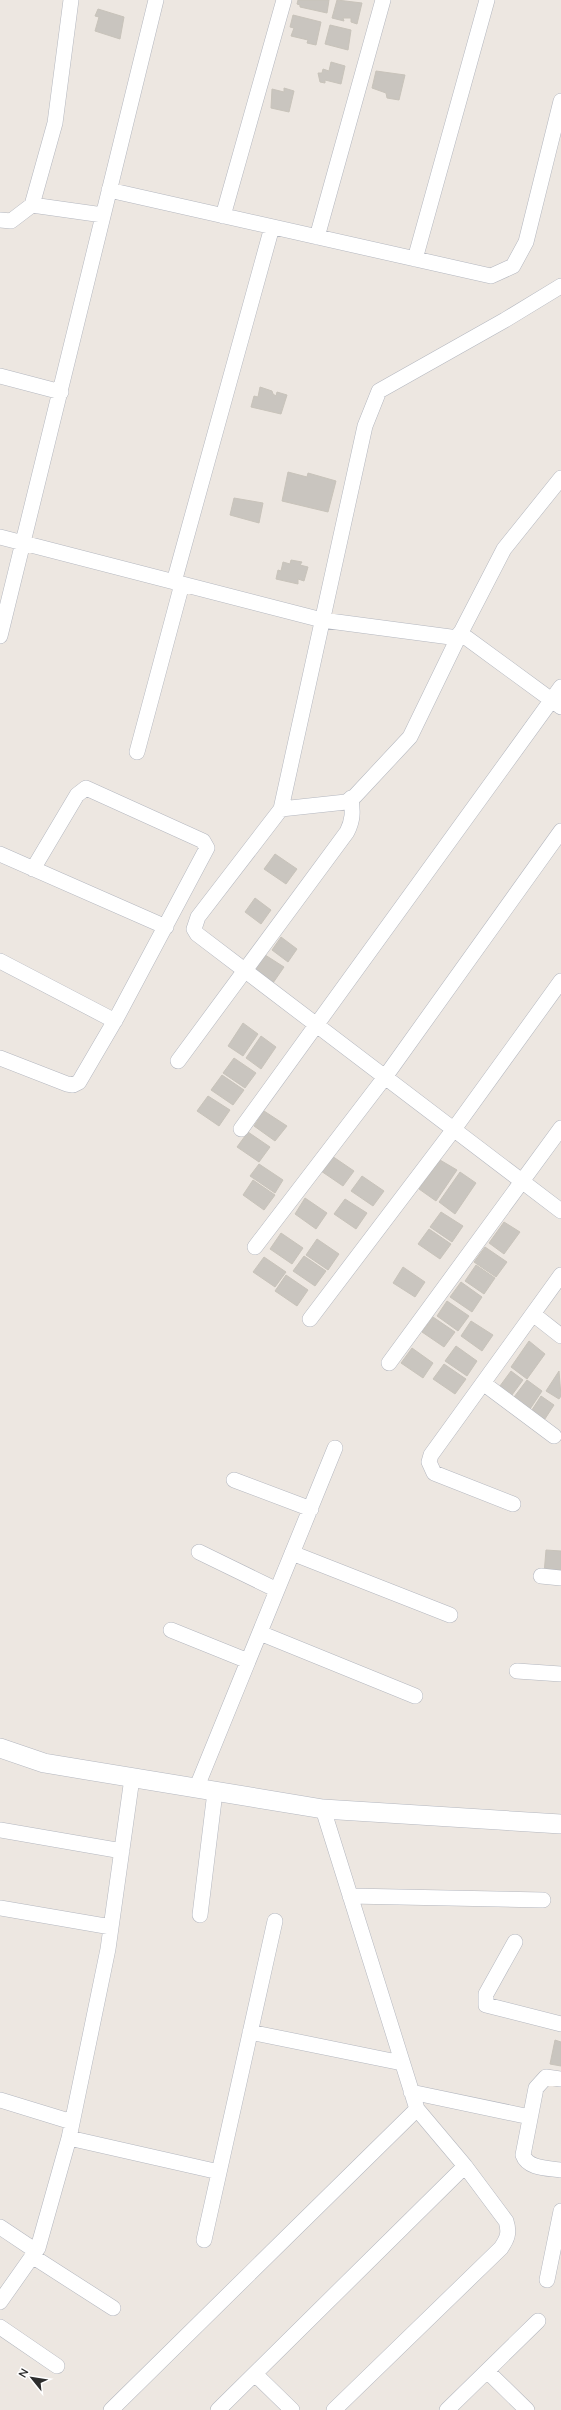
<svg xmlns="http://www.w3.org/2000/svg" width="561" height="2410" viewBox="0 0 561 2410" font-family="'Nunito Sans',sans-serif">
<rect width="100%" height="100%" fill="#ede7e1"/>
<path fill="#c9c5bf" stroke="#c8c3ba" d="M 298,0 L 329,0 L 327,13 L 300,7 L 300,5 L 297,4 Z
M 337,0 L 362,3 L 357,24 L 351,22 L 351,18 L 343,18 L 344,21 L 332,18 Z
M 98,9 L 124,17 L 120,39 L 95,31 L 99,17 L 95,16 Z
M 293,15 L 321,22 L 316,45 L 307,43 L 308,40 L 291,36 L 294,28 L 290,27 Z
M 330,25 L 351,30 L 348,50 L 325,44 Z
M 331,62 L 345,66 L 341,84 L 325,80 L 325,83 L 320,82 L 318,73 L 322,73 L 323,69 L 329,71 Z
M 376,71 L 405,75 L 399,100 L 387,98 L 386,93 L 372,88 Z
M 284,88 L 294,91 L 289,112 L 271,108 L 272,89 L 284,92 Z
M 260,387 L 272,391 L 273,394 L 276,396 L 277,392 L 287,395 L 281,414 L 251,407 L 254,396 L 258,397 Z
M 288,472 L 307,477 L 308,473 L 336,481 L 328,512 L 282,501 Z
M 234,498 L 263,503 L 259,523 L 230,515 Z
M 291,560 L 302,562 L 300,565 L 308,567 L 304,581 L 298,579 L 298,584 L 276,579 L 278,570 L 281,571 L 283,562 L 290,564 Z
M 275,854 L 297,869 L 286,884 L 264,869 Z
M 255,898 L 271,910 L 261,924 L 245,912 Z
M 281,937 L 297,949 L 288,962 L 272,950 Z
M 262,953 L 284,967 L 273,983 L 251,968 Z
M 243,1023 L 258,1034 L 243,1056 L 228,1046 Z
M 261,1036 L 276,1047 L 261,1069 L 246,1058 Z
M 234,1058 L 256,1073 L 245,1088 L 223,1073 Z
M 222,1075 L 244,1090 L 233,1105 L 211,1090 Z
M 208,1096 L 230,1110 L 219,1126 L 197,1111 Z
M 264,1111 L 287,1126 L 275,1141 L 254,1126 Z
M 248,1132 L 270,1147 L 259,1162 L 237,1147 Z
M 332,1156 L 354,1171 L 343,1186 L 321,1171 Z
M 440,1160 L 457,1170 L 436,1201 L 419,1189 Z
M 259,1164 L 283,1180 L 275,1193 L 250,1176 Z
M 460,1172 L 476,1183 L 455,1214 L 439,1202 Z
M 362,1176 L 384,1191 L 373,1206 L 351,1191 Z
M 253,1180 L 275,1195 L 264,1210 L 243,1195 Z
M 305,1198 L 327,1213 L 316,1229 L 295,1214 Z
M 345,1199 L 367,1213 L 356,1229 L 334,1214 Z
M 441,1212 L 463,1226 L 452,1242 L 430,1227 Z
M 504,1222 L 520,1232 L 504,1254 L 489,1243 Z
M 429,1229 L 451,1244 L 440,1259 L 418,1244 Z
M 281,1233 L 303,1248 L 292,1264 L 270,1249 Z
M 317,1239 L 339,1254 L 328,1270 L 306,1255 Z
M 485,1247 L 507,1262 L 496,1277 L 474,1262 Z
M 304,1256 L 326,1271 L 315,1286 L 293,1271 Z
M 264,1257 L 286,1272 L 275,1287 L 253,1272 Z
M 476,1265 L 495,1278 L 484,1294 L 465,1281 Z
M 403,1267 L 425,1282 L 415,1297 L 393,1283 Z
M 286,1275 L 308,1290 L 297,1306 L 275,1291 Z
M 461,1282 L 482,1297 L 472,1312 L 450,1297 Z
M 447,1301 L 469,1316 L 458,1331 L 437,1316 Z
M 433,1317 L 455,1332 L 444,1347 L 422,1332 Z
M 471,1321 L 493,1335 L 482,1351 L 461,1336 Z
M 529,1341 L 545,1354 L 527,1379 L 511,1367 Z
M 456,1346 L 477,1361 L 467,1376 L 445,1361 Z
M 412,1348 L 433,1363 L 423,1378 L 401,1363 Z
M 444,1364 L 466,1379 L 455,1394 L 433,1379 Z
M 511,1371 L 523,1380 L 509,1399 L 497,1390 Z
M 559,1371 L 561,1396 L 559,1399 L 546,1391 Z
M 527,1380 L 542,1391 L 528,1412 L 511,1401 Z
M 541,1396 L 554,1405 L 541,1425 L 528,1416 Z
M 546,1550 L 561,1551 L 561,1575 L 544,1574 Z
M 555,2040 L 561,2042 L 561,2066 L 550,2064 Z"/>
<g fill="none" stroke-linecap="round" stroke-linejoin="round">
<g stroke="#b4b7bf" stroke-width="16">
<path id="minor" d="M 109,190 L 491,276 L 513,266 L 526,242 L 561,101
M 32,205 L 103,215
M 223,216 L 284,0
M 0,220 L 11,221 L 32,205 L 55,123 L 71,0
M 317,237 L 383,0
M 415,259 L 487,0
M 561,286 L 505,320 L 379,391 L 365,426 L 281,809 L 198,917 L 194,929 L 197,934 L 561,1211
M 0,376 L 61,392
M 0,537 L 322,620 L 458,638
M 174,582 L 272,227
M 460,633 L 561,707
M 0,636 L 156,0
M 137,752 L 182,584
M 281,809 L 346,802 L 355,796 L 410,737 L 458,638 L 504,549 L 561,478
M 0,854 L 166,927
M 0,961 L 115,1021
M 0,1058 L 67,1084 L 73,1085 L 79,1082 L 117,1017 L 207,848 L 203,841 L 86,788 L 77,795 L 33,869
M 178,1061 L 347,832 C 353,820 353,812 351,798
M 241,1129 L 561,687
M 255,1247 L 385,1077 L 561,831
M 533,1314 L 561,1336
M 310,1319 L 454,1129 L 561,981
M 389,1363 L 561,1128
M 483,1383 L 554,1436
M 234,1480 L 311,1509
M 513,1504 L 434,1473 L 429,1462 L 431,1455 L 561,1275
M 199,1552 L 277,1590
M 292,1553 L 450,1615
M 541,1576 L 561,1578
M 171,1630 L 248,1661
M 260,1633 L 415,1696
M 517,1671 L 561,1674
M 196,1789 L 335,1448
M 0,1830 L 122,1851
M 350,1896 L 543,1900
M 0,1908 L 111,1927
M 200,1915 L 215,1792
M 515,1942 L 486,1994 L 486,2005 L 561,2024
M 250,2032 L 402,2063
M 561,2079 L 546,2077 L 536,2088 L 523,2155 C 528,2169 548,2168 561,2170
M 411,2092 L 530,2117
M 0,2100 L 72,2122
M 69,2138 L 219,2172
M 0,2227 L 36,2251
M 204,2240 L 275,1921
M 32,2256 L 113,2308
M 547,2280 L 561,2211
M 0,2302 L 38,2248 L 69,2138 L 108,1949 L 132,1778
M 0,2327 L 57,2366
M 487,2371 L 527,2410
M 255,2374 L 292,2410
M 111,2410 L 417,2109 L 323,1809
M 218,2410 L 465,2166
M 334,2410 L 501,2248 C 507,2239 510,2233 506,2221 L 465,2166 L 417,2109
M 447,2410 L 538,2321"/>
</g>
<g stroke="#b4b7bf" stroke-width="20">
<path id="tertiary" d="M 0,1748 L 44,1763 L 323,1809 L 561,1824"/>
</g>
<use href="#minor" stroke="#fff" stroke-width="15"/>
<use href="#tertiary" stroke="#fff" stroke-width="19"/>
</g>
<g transform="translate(32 2378) rotate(300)" stroke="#ffffff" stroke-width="3" paint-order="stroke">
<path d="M0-3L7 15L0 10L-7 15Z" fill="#2d2d2d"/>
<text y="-6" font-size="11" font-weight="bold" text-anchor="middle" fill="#2d2d2d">N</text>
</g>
</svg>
